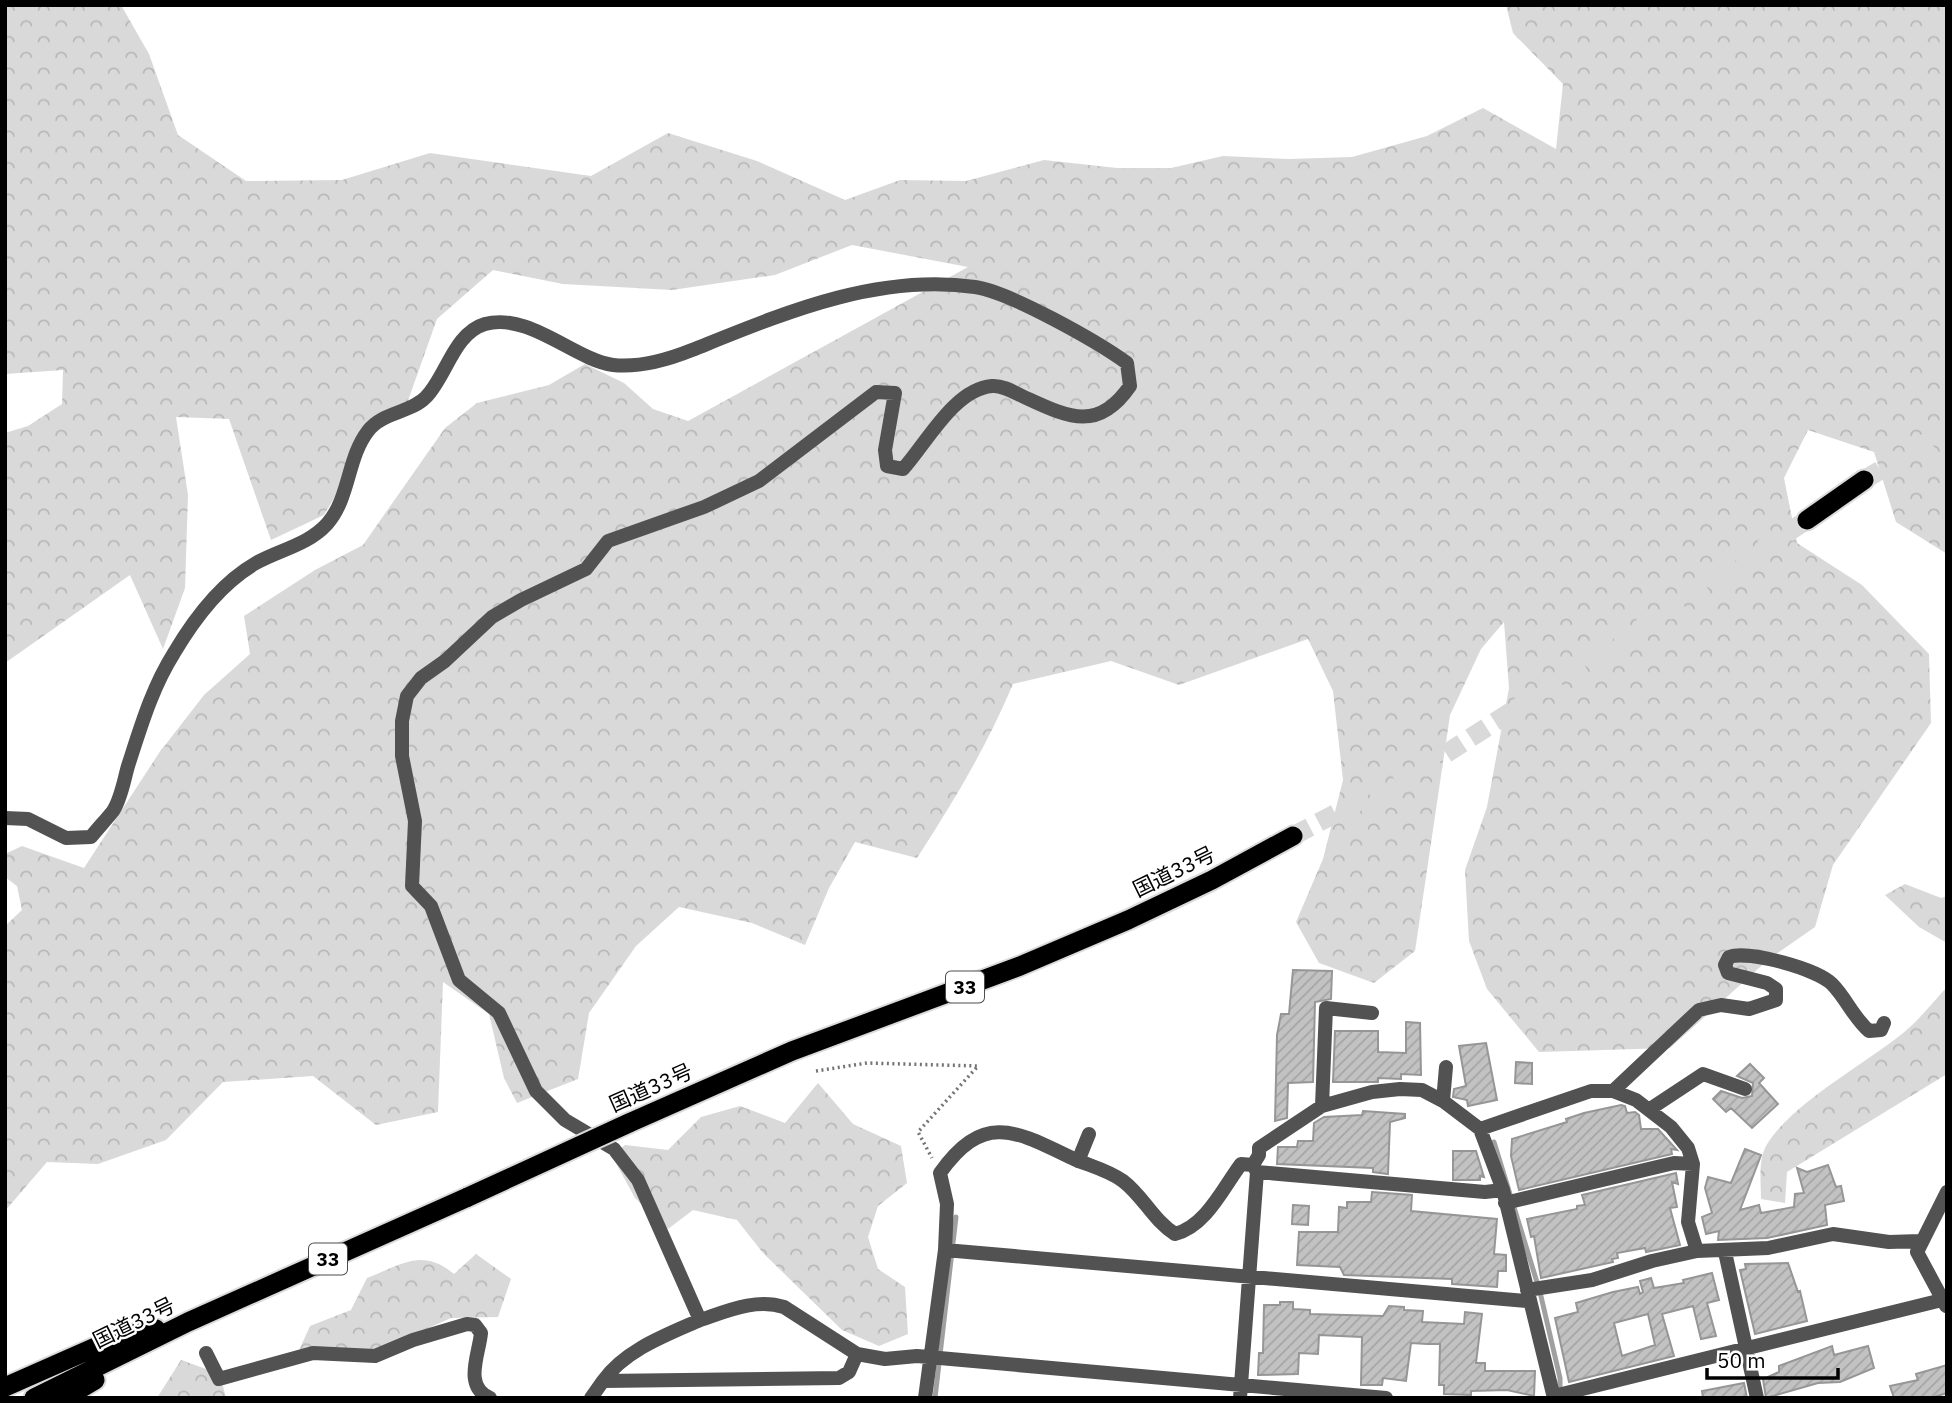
<svg xmlns="http://www.w3.org/2000/svg" width="1952" height="1403" viewBox="0 0 1952 1403" font-family="'IBM Plex Sans','Noto Sans JP',sans-serif">
<defs>
<pattern id="forest-crowns" width="20" height="18" patternUnits="userSpaceOnUse" patternTransform="scale(1.75)"><rect width="20" height="18" fill="#d9d9d9"/><path d="M2 6a3 3 0 1 1 6 0M12 15a3 3 0 1 1 6 0" fill="none" stroke="#b8b8b8"/></pattern>
<pattern id="building-hatch" width="6" height="6" patternUnits="userSpaceOnUse" patternTransform="scale(1.75)"><rect width="6" height="6" fill="#c2c2c2"/><path d="M-1 1l2-2M0 6l6-6M5 7l2-2" fill="none" stroke="#a5a5a5"/></pattern>
</defs>
<rect width="100%" height="100%" fill="#fff"/>
<path fill="url(#forest-crowns)" d="M 5,5 L 121,5 L 149,54 L 178,135 L 246,181 L 342,180 L 430,153 L 591,176 L 668,133 L 757,161 L 845,200 L 900,180 L 966,181 L 1044,160 L 1117,168 L 1171,168 L 1223,156 L 1289,159 L 1352,157 L 1427,136 L 1483,108 L 1556,149 L 1563,84 L 1513,33 L 1506,5 L 1947,5 L 1947,554 L 1896,522 L 1874,452 L 1808,430 L 1784,478 L 1797,543 L 1862,585 L 1929,654 L 1931,723 L 1833,865 L 1815,927 L 1769,959 L 1670,1048 L 1539,1052 L 1487,989 L 1469,941 L 1465,870 L 1487,807 L 1509,688 L 1504,622 L 1481,649 L 1450,715 L 1415,951 L 1374,983 L 1319,963 L 1296,922 L 1323,859 L 1343,780 L 1333,691 L 1308,639 L 1179,685 L 1111,661 L 1013,684 C 987,746 954,801 917,858 L 855,842 L 829,888 L 805,945 L 752,923 L 679,907 L 636,946 L 589,1013 L 578,1079 L 517,1103 L 504,1078 L 489,1014 L 443,982 L 438,1112 L 376,1125 L 313,1076 L 223,1082 L 166,1140 L 98,1164 L 47,1162 L 5,1211 L 5,926 L 22,910 L 17,886 L 5,877 L 5,854 L 22,846 L 84,868 L 159,753 L 204,695 L 250,654 L 244,616 L 315,570 L 363,545 L 445,428 L 477,403 L 549,385 L 585,364 L 624,383 L 653,409 L 688,421 L 968,267 L 852,245 L 775,275 L 672,290 L 563,284 L 493,270 L 437,319 L 405,409 L 376,428 L 324,515 L 271,540 L 229,419 L 176,417 L 188,495 L 185,588 L 163,649 L 130,575 L 5,663 L 5,433 L 28,426 L 62,404 L 63,370 L 5,374 Z
M 1905,884 L 1941,898 L 1947,896 L 1947,943 L 1919,927 L 1885,895 Z
M 1947,987 L 1947,1074 L 1787,1172 L 1785,1203 L 1761,1199 C 1761,1183 1758,1161 1766,1146 C 1791,1102 1872,1061 1910,1027 C 1923,1015 1935,1000 1947,987 Z
M 818,1083 L 853,1124 L 901,1146 L 907,1183 L 878,1206 L 868,1237 L 878,1269 L 905,1287 L 908,1334 L 879,1346 L 842,1330 L 763,1253 L 737,1220 L 693,1210 L 668,1229 L 635,1198 L 612,1156 L 625,1145 L 668,1150 L 701,1117 L 740,1106 L 785,1123 Z
M 476,1254 L 511,1279 L 498,1317 L 451,1318 L 372,1353 L 296,1357 L 310,1326 L 351,1310 L 367,1278 C 401,1265 422,1247 454,1274 Z
M 181,1360 L 220,1374 L 226,1398 L 157,1398 Z"/>
<g fill="none" stroke-linecap="round" stroke-linejoin="round">
<path stroke="#a0a0a0" stroke-width="5" d="M 1494,1142 L 1540,1292 L 1560,1378 L 1560,1395
M 935,1398 L 956,1217"/>
</g>
<path fill="url(#building-hatch)" stroke="#969696" stroke-width="2" fill-rule="evenodd" d="M 1293,970 L 1332,971 L 1331,999 L 1315,1002 L 1313,1082 L 1288,1083 L 1287,1118 L 1275,1121 L 1277,1035 L 1281,1014 L 1289,1014 Z
M 1406,1022 L 1420,1023 L 1421,1075 L 1401,1074 L 1401,1079 L 1378,1078 L 1378,1082 L 1333,1082 L 1335,1031 L 1378,1031 L 1378,1052 L 1406,1053 Z
M 1486,1043 L 1497,1100 L 1468,1106 L 1467,1100 L 1453,1097 L 1454,1089 L 1466,1086 L 1459,1046 Z
M 1516,1062 L 1532,1063 L 1532,1084 L 1515,1083 Z
M 1750,1064 L 1764,1078 L 1759,1083 L 1778,1104 L 1752,1128 L 1731,1108 L 1726,1112 L 1713,1099 L 1721,1091 L 1742,1098 L 1752,1096 L 1753,1083 L 1737,1076 Z
M 1621,1105 L 1625,1106 L 1627,1113 L 1635,1112 L 1639,1115 L 1641,1129 L 1658,1129 L 1677,1150 L 1671,1149 L 1672,1154 L 1519,1190 L 1511,1156 L 1512,1139 L 1567,1122 L 1566,1119 L 1584,1113 Z
M 1363,1111 L 1405,1114 L 1405,1118 L 1390,1122 L 1388,1174 L 1373,1172 L 1373,1168 L 1277,1164 L 1278,1147 L 1297,1147 L 1298,1141 L 1313,1141 L 1314,1123 L 1324,1117 L 1362,1115 Z
M 1745,1149 L 1761,1155 L 1740,1210 L 1759,1205 L 1761,1213 L 1794,1207 L 1795,1194 L 1804,1193 L 1797,1168 L 1807,1172 L 1828,1165 L 1836,1187 L 1841,1186 L 1844,1201 L 1825,1205 L 1827,1225 L 1767,1238 L 1718,1240 L 1719,1231 L 1706,1234 L 1702,1217 L 1712,1213 L 1705,1188 L 1708,1177 L 1731,1183 Z
M 1453,1151 L 1476,1151 L 1484,1177 L 1480,1176 L 1480,1180 L 1453,1180 Z
M 1676,1173 L 1678,1184 L 1672,1182 L 1677,1207 L 1670,1208 L 1680,1245 L 1646,1252 L 1645,1248 L 1617,1253 L 1618,1258 L 1612,1259 L 1613,1262 L 1541,1278 L 1534,1236 L 1531,1237 L 1527,1219 L 1577,1209 L 1577,1206 L 1585,1205 L 1582,1195 Z
M 1372,1192 L 1412,1195 L 1411,1211 L 1497,1219 L 1494,1254 L 1506,1255 L 1506,1271 L 1498,1271 L 1497,1287 L 1452,1284 L 1452,1279 L 1344,1275 L 1340,1267 L 1297,1265 L 1299,1232 L 1338,1232 L 1339,1207 L 1347,1208 L 1347,1202 L 1371,1202 Z
M 1293,1205 L 1309,1206 L 1308,1225 L 1292,1224 Z
M 1788,1263 L 1798,1292 L 1800,1291 L 1807,1321 L 1755,1334 L 1740,1270 L 1746,1269 L 1745,1264 Z
M 1712,1273 L 1719,1300 L 1707,1303 L 1716,1336 L 1701,1339 L 1693,1306 L 1662,1314 L 1674,1356 L 1569,1382 L 1555,1318 L 1578,1312 L 1576,1303 L 1613,1292 L 1638,1287 L 1640,1294 L 1643,1292 L 1640,1281 L 1651,1278 L 1654,1288 L 1684,1283 L 1683,1280 ZM 1648,1314 L 1655,1345 L 1622,1356 L 1614,1323 Z
M 1280,1302 L 1293,1302 L 1293,1309 L 1310,1310 L 1310,1314 L 1383,1316 L 1389,1306 L 1404,1307 L 1404,1310 L 1423,1311 L 1422,1322 L 1464,1324 L 1465,1312 L 1482,1314 L 1476,1363 L 1485,1363 L 1485,1371 L 1535,1371 L 1534,1396 L 1507,1390 L 1471,1391 L 1471,1395 L 1444,1394 L 1444,1385 L 1439,1385 L 1440,1344 L 1427,1344 L 1411,1343 L 1406,1381 L 1383,1378 L 1382,1385 L 1361,1385 L 1362,1337 L 1319,1335 L 1318,1354 L 1299,1353 L 1298,1374 L 1258,1375 L 1259,1353 L 1263,1353 L 1264,1305 L 1280,1305 Z
M 1832,1346 L 1834,1355 L 1868,1346 L 1874,1368 L 1840,1382 L 1818,1383 L 1766,1398 L 1763,1379 L 1779,1372 L 1779,1366 Z
M 1947,1365 L 1947,1393 L 1931,1398 L 1894,1398 L 1890,1386 L 1918,1380 L 1916,1374 Z
M 1744,1383 L 1747,1398 L 1703,1398 L 1702,1391 Z"/>
<g fill="none" stroke-linecap="round" stroke-linejoin="round">
<path stroke="#d9d9d9" stroke-width="19" stroke-dasharray="19 10" stroke-linecap="butt" d="M 1864,480 L 1947,430
M 1293,836 L 1433,762 L 1807,520"/>
<g stroke="#dbdbdb" stroke-width="23">
<path id="trunk" d="M 1807,520 L 1864,480
M 629,1123 L 792,1051 L 1020,966 L 1128,920 L 1212,880 L 1293,836
M 5,1387 L 116,1338 L 156,1329
M 34,1398 L 188,1322 L 468,1197
M 65,1398 L 95,1380"/>
</g>
<path stroke="#747474" stroke-width="3.5" stroke-dasharray="2 3.5" stroke-linecap="butt" d="M 816,1071 L 867,1063 L 978,1066 L 918,1132 L 932,1158"/>
<path stroke="#525252" stroke-width="14" d="M 5,818 L 28,819 L 66,838 L 91,837 C 98,828 106,820 113,811 C 121,799 124,780 128,766 C 141,726 152,688 174,653 C 194,619 221,583 256,563 C 279,550 308,545 327,524 C 350,498 347,458 368,431 C 382,412 411,413 426,397 C 446,377 454,333 485,324 C 529,312 575,360 613,365 C 640,368 667,360 692,350 C 782,314 876,273 975,287 C 1010,292 1098,342 1127,363 L 1130,386 C 1097,434 1066,416 1022,396 C 1014,392 1002,385 992,386 C 954,389 926,444 903,469 L 887,466 L 885,450 L 895,393 L 876,392 L 759,481 L 704,507 L 608,541 L 586,569 L 521,600 L 492,617 L 445,661 L 421,678 L 407,696 L 402,721 L 402,756 L 415,821 L 412,886 L 431,906 L 459,980 L 499,1013 L 536,1091 L 565,1120 L 614,1149 L 638,1180 L 700,1320 C 727,1311 756,1298 784,1307 L 857,1354 L 885,1359 L 917,1356 L 1386,1398
M 1613,1091 L 1699,1010 L 1721,1005 L 1749,1009 L 1776,1000 L 1776,989 L 1767,983 L 1728,973 L 1725,965 L 1729,957 C 1749,950 1817,969 1832,984 C 1846,998 1853,1017 1869,1031 L 1881,1030 L 1884,1023
M 1443,1101 L 1446,1067
M 1322,1106 L 1326,1008 L 1372,1013
M 1650,1109 L 1703,1074 L 1745,1089
M 1480,1129 L 1591,1091 L 1613,1091 L 1636,1100 L 1671,1127 L 1688,1148 L 1693,1164 L 1688,1222 L 1697,1251
M 1078,1161 L 1089,1134
M 1257,1172 L 1485,1192 L 1503,1190
M 1505,1203 L 1674,1163 L 1693,1164
M 945,1250 L 947,1204 L 940,1173 C 984,1111 1016,1131 1074,1159 C 1090,1166 1108,1170 1123,1181 C 1143,1196 1153,1220 1175,1234 C 1206,1226 1223,1188 1241,1164 L 1253,1165
M 1725,1252 L 1757,1398
M 1527,1290 L 1592,1280 L 1652,1261 L 1697,1251 L 1768,1248 L 1833,1234 L 1889,1242 L 1920,1241
M 1946,1306 L 1917,1252 L 1947,1192
M 206,1353 L 219,1379 L 313,1353 L 375,1356 L 413,1340 L 467,1324 L 475,1325 L 481,1333 C 479,1355 463,1386 490,1398
M 603,1381 C 625,1350 666,1335 700,1320
M 1554,1396 L 1942,1300
M 591,1398 L 603,1381 L 839,1378 L 849,1372 L 857,1354
M 925,1398 L 945,1250 L 1527,1301
M 1240,1398 L 1257,1172 L 1253,1165 L 1259,1155 L 1259,1148 L 1322,1106 L 1372,1092 L 1400,1089 L 1422,1090 L 1443,1101 L 1480,1129 L 1503,1190 L 1554,1398"/>
<use href="#trunk" stroke="#000" stroke-width="19"/>
<g stroke="#dbdbdb" stroke-width="23" stroke-linecap="butt">
<path id="trunk-bridge" d="M 468,1197 L 629,1123"/>
</g>
<use href="#trunk-bridge" stroke="#000" stroke-width="19"/>
</g>
<g text-anchor="middle" stroke-width="5" stroke-linejoin="round" paint-order="stroke">
<g fill="#fff" stroke="#4c4c4c" stroke-width="2">
<rect x="946" y="971.5" width="38" height="31" rx="5"/>
<rect x="309" y="1243.5" width="38" height="31" rx="5"/>
</g>
<g font-size="19" font-weight="bold" fill="#000">
<text x="965" y="994">33</text>
<text x="328" y="1266">33</text>
</g>
<g font-size="21" fill="#000" stroke="#fff">
<text transform="translate(1174 872) rotate(-26)" y="7">国道33号</text>
<text transform="translate(651 1088) rotate(-24)" y="7">国道33号</text>
<text transform="translate(134 1323) rotate(-26)" y="7">国道33号</text>
</g>
</g>
<rect width="1952" height="1403" fill="none" stroke="#000000" stroke-width="14"/>
<path d="M1707 1368v10h131v-10" fill="none" stroke="#000000" stroke-width="3.5"/>
<text x="1717" y="1368" font-size="21" fill="#000000" stroke="#ffffff" stroke-width="5" paint-order="stroke">50 m</text>
</svg>
